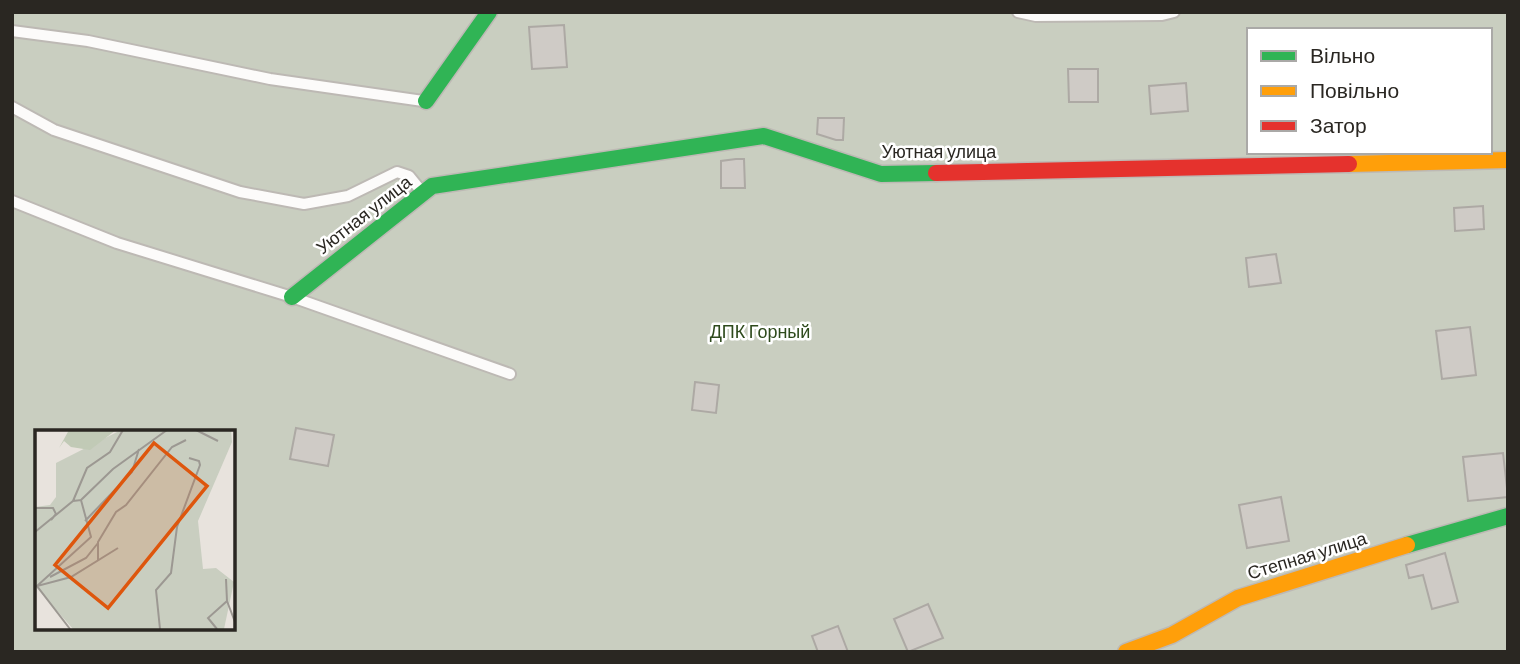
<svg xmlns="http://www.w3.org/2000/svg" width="1520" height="664" viewBox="0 0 1520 664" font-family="Barlow,sans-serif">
<rect width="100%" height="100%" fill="#e8e3dd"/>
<path fill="#c9cec0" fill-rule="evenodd" d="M 12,12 L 1508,12 L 1508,652 L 12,652 ZM 1249,30 L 1490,30 L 1490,152 L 1249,152 ZM 37,431 L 233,431 L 233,627 L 37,627 Z"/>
<path fill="#cfcbc6" stroke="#ada9a4" stroke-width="2" d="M 564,25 L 567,67 L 532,69 L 529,27 Z
M 1068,69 L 1098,69 L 1098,102 L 1069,102 Z
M 1186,83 L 1188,111 L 1151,114 L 1149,86 Z
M 818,118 L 844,118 L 843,140 L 836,140 L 817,134 Z
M 736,159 L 744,159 L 745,188 L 721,188 L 721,161 Z
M 1483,206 L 1484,229 L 1455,231 L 1454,208 Z
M 1276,254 L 1281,283 L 1249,287 L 1246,258 Z
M 1470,327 L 1476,375 L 1442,379 L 1436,331 Z
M 695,382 L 719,385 L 716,413 L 692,410 Z
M 296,428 L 334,435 L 328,466 L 290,459 Z
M 1503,453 L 1508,497 L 1468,501 L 1463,457 Z
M 1281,497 L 1289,541 L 1247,548 L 1239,505 Z
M 1445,553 L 1458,602 L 1432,609 L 1423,575 L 1409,578 L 1406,565 Z
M 928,604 L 943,638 L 908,652 L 894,619 Z
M 838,626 L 848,652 L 818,652 L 812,636 Z"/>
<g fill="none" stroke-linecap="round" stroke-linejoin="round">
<g stroke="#bdb9b4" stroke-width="14">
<path id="lane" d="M 1018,12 L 1036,16 L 1162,15 L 1174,12
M 12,31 L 88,41 L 270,79 L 423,101
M 12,107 L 54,130 L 240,192 L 304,204 L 348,196 L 397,172 L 409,176 L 422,192
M 12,201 L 117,243 L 292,297 L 510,374"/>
</g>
<g stroke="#bdb9b4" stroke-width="19">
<path id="fast" d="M 426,101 L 489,12
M 292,297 L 432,186 L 764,136 L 881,174 L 936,173
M 1407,545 L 1508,516"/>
</g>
<g stroke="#bdb9b4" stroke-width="19">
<path id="slow" d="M 1349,164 L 1508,160
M 1126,652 L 1172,635 L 1238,598 L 1407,545"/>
</g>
<g stroke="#bdb9b4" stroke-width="19">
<path id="jam" d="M 936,173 L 1349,164"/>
</g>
<use href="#lane" stroke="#fcfbfa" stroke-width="10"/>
<use href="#fast" stroke="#30b455" stroke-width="16"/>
<use href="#slow" stroke="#ff9f0a" stroke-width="16"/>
<use href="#jam" stroke="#e5322d" stroke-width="16"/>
</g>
<g text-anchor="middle" stroke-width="5" stroke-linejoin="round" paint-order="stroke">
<g font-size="18" fill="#2a2722" stroke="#fff">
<text x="939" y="158">Уютная улица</text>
<text transform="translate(364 215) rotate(-38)" y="6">Уютная улица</text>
<text transform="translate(1307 556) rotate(-17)" y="6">Степная улица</text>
</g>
<g font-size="18" fill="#2e4a1c" stroke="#fff">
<text x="760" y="338">ДПК Горный</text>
</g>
</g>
<g transform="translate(35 430)">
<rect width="200" height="200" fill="#e8e3dd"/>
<path d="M 86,0 L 196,0 L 197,12 L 163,91 L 168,139 L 181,138 L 199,152 L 189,199 L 38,199 L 0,156 L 0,77 L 15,75 L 21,67 L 21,33 Z" fill="#c9cec0"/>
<path d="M 34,0 L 81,0 L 55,20 L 36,17 L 29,11 L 24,18 Z" fill="#c1cab6"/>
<path fill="none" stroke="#9c9892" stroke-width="2" d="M 161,0 L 183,11M 46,70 L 78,39 L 132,0M 38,71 L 52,38 L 75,22 L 88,0M 0,78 L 18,78 L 21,84 L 16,90M 50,91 L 97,42 L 104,19M 0,102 L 38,71 L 46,70 L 56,107 L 2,156M 63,131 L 63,112 L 81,82 L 91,75 L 137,17 L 151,10M 15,147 L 51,128 L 63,113M 192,171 L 200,192M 35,199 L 2,156 L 36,147 L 83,118M 125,199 L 121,160 L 136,143 L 142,97 L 165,35 L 164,31 L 154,28M 182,199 L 173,188 L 192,171 L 191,149"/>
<path fill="#de560d" fill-opacity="0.15" stroke="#de560d" stroke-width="3.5" d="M 119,13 L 172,56 L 73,178 L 20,135 Z"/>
<rect width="200" height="200" fill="none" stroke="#2a2722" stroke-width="3.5"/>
</g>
<rect width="1520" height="664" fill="none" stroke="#2a2722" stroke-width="28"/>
<rect x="1247" y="28" width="245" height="126" fill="#ffffff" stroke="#aaa9a7" stroke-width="2"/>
<rect x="1261" y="51" width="35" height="10" fill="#30b455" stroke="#aaa9a7" stroke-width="2"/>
<text x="1310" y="63" font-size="21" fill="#2a2722">Вільно</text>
<rect x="1261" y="86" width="35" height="10" fill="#ff9f0a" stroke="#aaa9a7" stroke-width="2"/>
<text x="1310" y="98" font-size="21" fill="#2a2722">Повільно</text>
<rect x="1261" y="121" width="35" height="10" fill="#e5322d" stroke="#aaa9a7" stroke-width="2"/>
<text x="1310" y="133" font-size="21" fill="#2a2722">Затор</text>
</svg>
